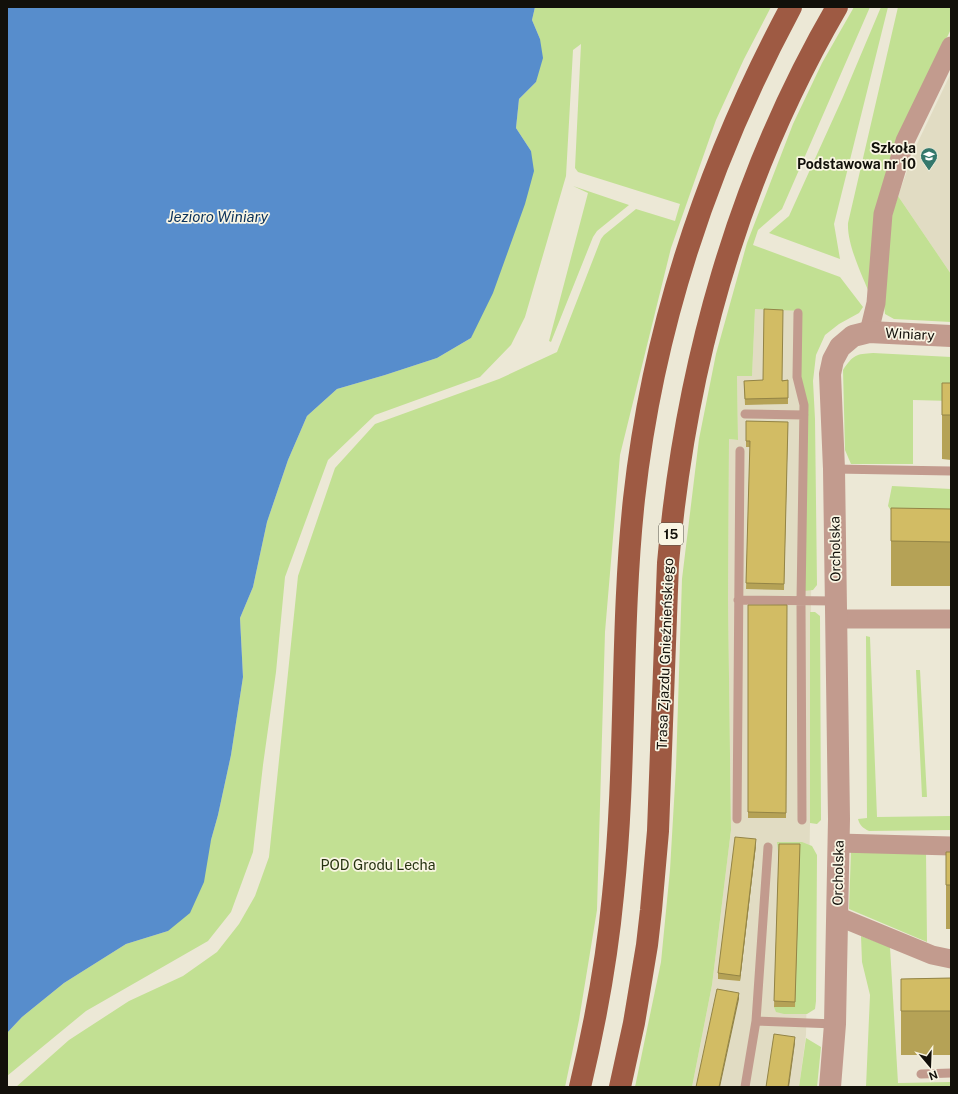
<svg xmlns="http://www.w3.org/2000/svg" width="958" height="1094" viewBox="0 0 958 1094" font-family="'Public Sans',sans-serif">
<rect width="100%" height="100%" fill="#ece8d6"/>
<path fill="#e1dcc3" d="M 951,73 L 951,274 L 898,196 L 916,146 Z
M 755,309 L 808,311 L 812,411 L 810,823 L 806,1035 L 799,1087 L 692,1087 L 712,985 L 731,830 L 728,600 L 729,439 L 738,440 L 737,376 L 752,375 Z"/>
<path fill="#c2e093" d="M 535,7 L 771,7 L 744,59 L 716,120 L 671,248 L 620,455 L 605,632 L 597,910 L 579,1020 L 565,1087 L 16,1087 L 69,1040 L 129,1001 L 183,976 L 217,952 L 239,924 L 255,896 L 269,857 L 298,576 L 335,468 L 375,424 L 499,379 L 557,352 L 601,239 L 604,235 L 636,209 L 675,221 L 680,204 L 578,172 L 575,168 L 581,44 L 573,50 L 566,176 L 525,317 L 511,345 L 480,377 L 375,415 L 328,460 L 285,577 L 276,672 L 263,765 L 253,852 L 231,912 L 208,941 L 86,1011 L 7,1076 L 7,1033 L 22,1017 L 64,983 L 126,944 L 168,931 L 211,840 L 218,815 L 231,755 L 243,677 L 240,618 L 253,587 L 267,522 L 288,460 L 307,416 L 337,389 L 385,375 L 437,358 L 471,338 L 531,151 L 516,128 L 519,99 L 536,82 L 540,39 L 532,20 Z
M 854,7 L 870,7 L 782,209 L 758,230 L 753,245 L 840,277 L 863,307 L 859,313 L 839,324 L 825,335 L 816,355 L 813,381 L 815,419 L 817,585 L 813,590 L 804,591 L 800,376 L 800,311 L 755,309 L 752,376 L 737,376 L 738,440 L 729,439 L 728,600 L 731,830 L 712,985 L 692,1087 L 635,1087 L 661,962 L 670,870 L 676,767 L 682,579 L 699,439 L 716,354 L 747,243 L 793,124 L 822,63 Z
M 881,7 L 888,7 L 834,224 L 840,259 L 769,233 L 789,216 L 843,97 Z
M 898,7 L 951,7 L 951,29 L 899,138 L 868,290 C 860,271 847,243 848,223 Z
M 573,186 L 629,205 L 597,231 L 593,237 L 551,342 L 549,341 L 588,193 Z
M 898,196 L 951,274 L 951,322 L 894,319 L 885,314 L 883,297 L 892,214 Z
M 873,353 L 951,357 L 951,401 L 913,400 L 913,464 L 851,464 L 845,450 L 843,370 C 853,355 856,354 873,353 Z
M 892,486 L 951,489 L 951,522 L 904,530 L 888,506 Z
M 810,612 L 815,612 L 820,616 L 821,820 L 817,824 L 810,823 Z
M 866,636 L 870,637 L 877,817 L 951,816 L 951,830 L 869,831 C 863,828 860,826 858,819 L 867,818 Z
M 916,670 L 920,670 L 927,797 L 922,797 Z
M 777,842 L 802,842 L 812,846 L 817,855 L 816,1001 L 815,1009 L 807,1014 L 784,1014 L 776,1012 L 774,1007 L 795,1007 Z
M 851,851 L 926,852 L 927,942 L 849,909 Z
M 861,936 L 890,947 L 898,1083 L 951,1082 L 951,1087 L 866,1087 L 870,995 L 862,962 Z
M 806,1038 L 821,1047 L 817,1087 L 799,1087 Z"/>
<path fill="#578dcc" d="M 7,7 L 535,7 L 532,20 L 540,39 L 543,58 L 536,82 L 519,99 L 516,128 L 531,151 L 534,171 L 525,204 L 493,293 L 471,338 L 437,358 L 385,375 L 337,389 L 307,416 L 288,460 L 267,522 L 253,587 L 240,618 L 243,677 L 231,755 L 218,815 L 211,840 L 204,882 L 190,913 L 168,931 L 126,944 L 64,983 L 22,1017 L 7,1033 Z"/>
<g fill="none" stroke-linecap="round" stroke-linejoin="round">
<path stroke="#c29b8e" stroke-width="9" d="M 798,313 L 797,377 L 804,405 L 801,601 L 802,820
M 745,414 L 804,415
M 834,469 L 951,471
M 738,600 L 836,601
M 737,819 L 740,451
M 756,1021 L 835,1024
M 921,1074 L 951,1073
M 745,1087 L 756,1021 L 768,847"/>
<path stroke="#c29b8e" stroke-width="19" d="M 869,332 L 876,303 L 883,214 L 905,141 L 951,46
M 836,619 L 951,619
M 838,843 L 951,846
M 837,916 L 932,955 L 951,959"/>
<path stroke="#c29b8e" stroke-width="22" d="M 830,1087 L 835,1024 L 839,819 L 834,469 L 830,374 L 833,360 L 840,347 L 853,336 L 869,332 L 951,336"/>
<path stroke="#9e5a43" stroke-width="22" d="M 580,1087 C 595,1024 607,959 613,895 C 627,763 620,630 634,499 C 653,326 709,160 791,7
M 620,1087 L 634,1023 L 647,945 L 651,910 L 658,831 L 668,563 C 685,368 738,177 837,7"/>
</g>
<path fill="#b5a256" d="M 788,380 L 788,404 L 745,405 L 744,381 Z
M 951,383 L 951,460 L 942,459 L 942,415 Z
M 746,421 L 788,422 L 784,590 L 746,589 L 750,447 L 746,447 Z
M 951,509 L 951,586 L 891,586 L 891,541 Z
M 748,605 L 787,605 L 786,818 L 748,818 Z
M 779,844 L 800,844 L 795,1007 L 774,1007 Z
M 756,845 L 740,981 L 718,979 L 718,973 Z
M 946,852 L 951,852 L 951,929 L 946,929 Z
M 951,978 L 951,1055 L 901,1055 L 901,979 Z"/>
<path fill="#938446" d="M 756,839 L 756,845 L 740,981 L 740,976 Z
M 739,993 L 739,999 L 720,1087 L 719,1087 Z
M 795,1037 L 795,1043 L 789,1087 L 788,1087 Z"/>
<path fill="#d2bc64" stroke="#938446" d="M 764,309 L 783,310 L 782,381 L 788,380 L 788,398 L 745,399 L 744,381 L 763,380 Z
M 942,383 L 951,383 L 951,415 L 942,415 Z
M 746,421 L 788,422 L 784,584 L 746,583 L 750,441 L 746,441 Z
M 891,508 L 951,509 L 951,542 L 891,541 Z
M 748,605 L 787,605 L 786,813 L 748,812 Z
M 735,837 L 756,839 L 740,976 L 718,973 Z
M 779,844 L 800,844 L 795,1002 L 774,1001 Z
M 946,852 L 951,852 L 951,885 L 946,885 Z
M 951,978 L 951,1011 L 901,1011 L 901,979 Z
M 717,989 L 739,993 L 719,1087 L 696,1087 Z
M 774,1034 L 795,1037 L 788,1087 L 766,1087 Z"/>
<defs>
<g id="school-pin" transform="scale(0.9)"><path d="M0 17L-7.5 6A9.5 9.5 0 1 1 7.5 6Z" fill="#34786c" stroke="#f9f5e3"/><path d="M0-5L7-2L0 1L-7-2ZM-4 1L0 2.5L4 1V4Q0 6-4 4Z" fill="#fff"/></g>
</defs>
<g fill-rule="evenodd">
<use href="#school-pin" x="929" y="156"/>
</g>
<g text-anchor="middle" stroke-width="3.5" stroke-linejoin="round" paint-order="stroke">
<rect fill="#f9f5e3" stroke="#57554b" stroke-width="1" x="659" y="523" width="24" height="22" rx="3"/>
<g font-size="13" font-weight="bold" fill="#12100a">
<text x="671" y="539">15</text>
</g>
<g font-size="14" font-weight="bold" fill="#12100a" stroke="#f9f5e3" text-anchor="end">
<text x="916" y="153">Szkoła<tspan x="916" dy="16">Podstawowa nr 10</tspan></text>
</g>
<g font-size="14" fill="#12100a" stroke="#f9f5e3">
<text transform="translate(910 334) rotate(3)" y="5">Winiary</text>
<text transform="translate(835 549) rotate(-91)" y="5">Orcholska</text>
<text transform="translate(665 654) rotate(-88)" y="5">Trasa Zjazdu Gnieźnieńskiego</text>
<text transform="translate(838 873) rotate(-89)" y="5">Orcholska</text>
</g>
<g font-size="14" fill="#263210" stroke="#f9f5e3">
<text x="378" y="870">POD Grodu Lecha</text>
</g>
<g font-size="15" font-style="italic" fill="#0b325b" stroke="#f9f5e3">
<text x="218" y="222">Jezioro Winiary</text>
</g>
</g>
<rect width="958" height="1094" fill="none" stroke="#12100a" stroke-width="16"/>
<g transform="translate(930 1066) rotate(161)" stroke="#f9f5e3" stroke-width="3" paint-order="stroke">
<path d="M0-3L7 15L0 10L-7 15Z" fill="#12100a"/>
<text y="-6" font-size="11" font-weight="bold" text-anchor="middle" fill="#12100a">N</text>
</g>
</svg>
